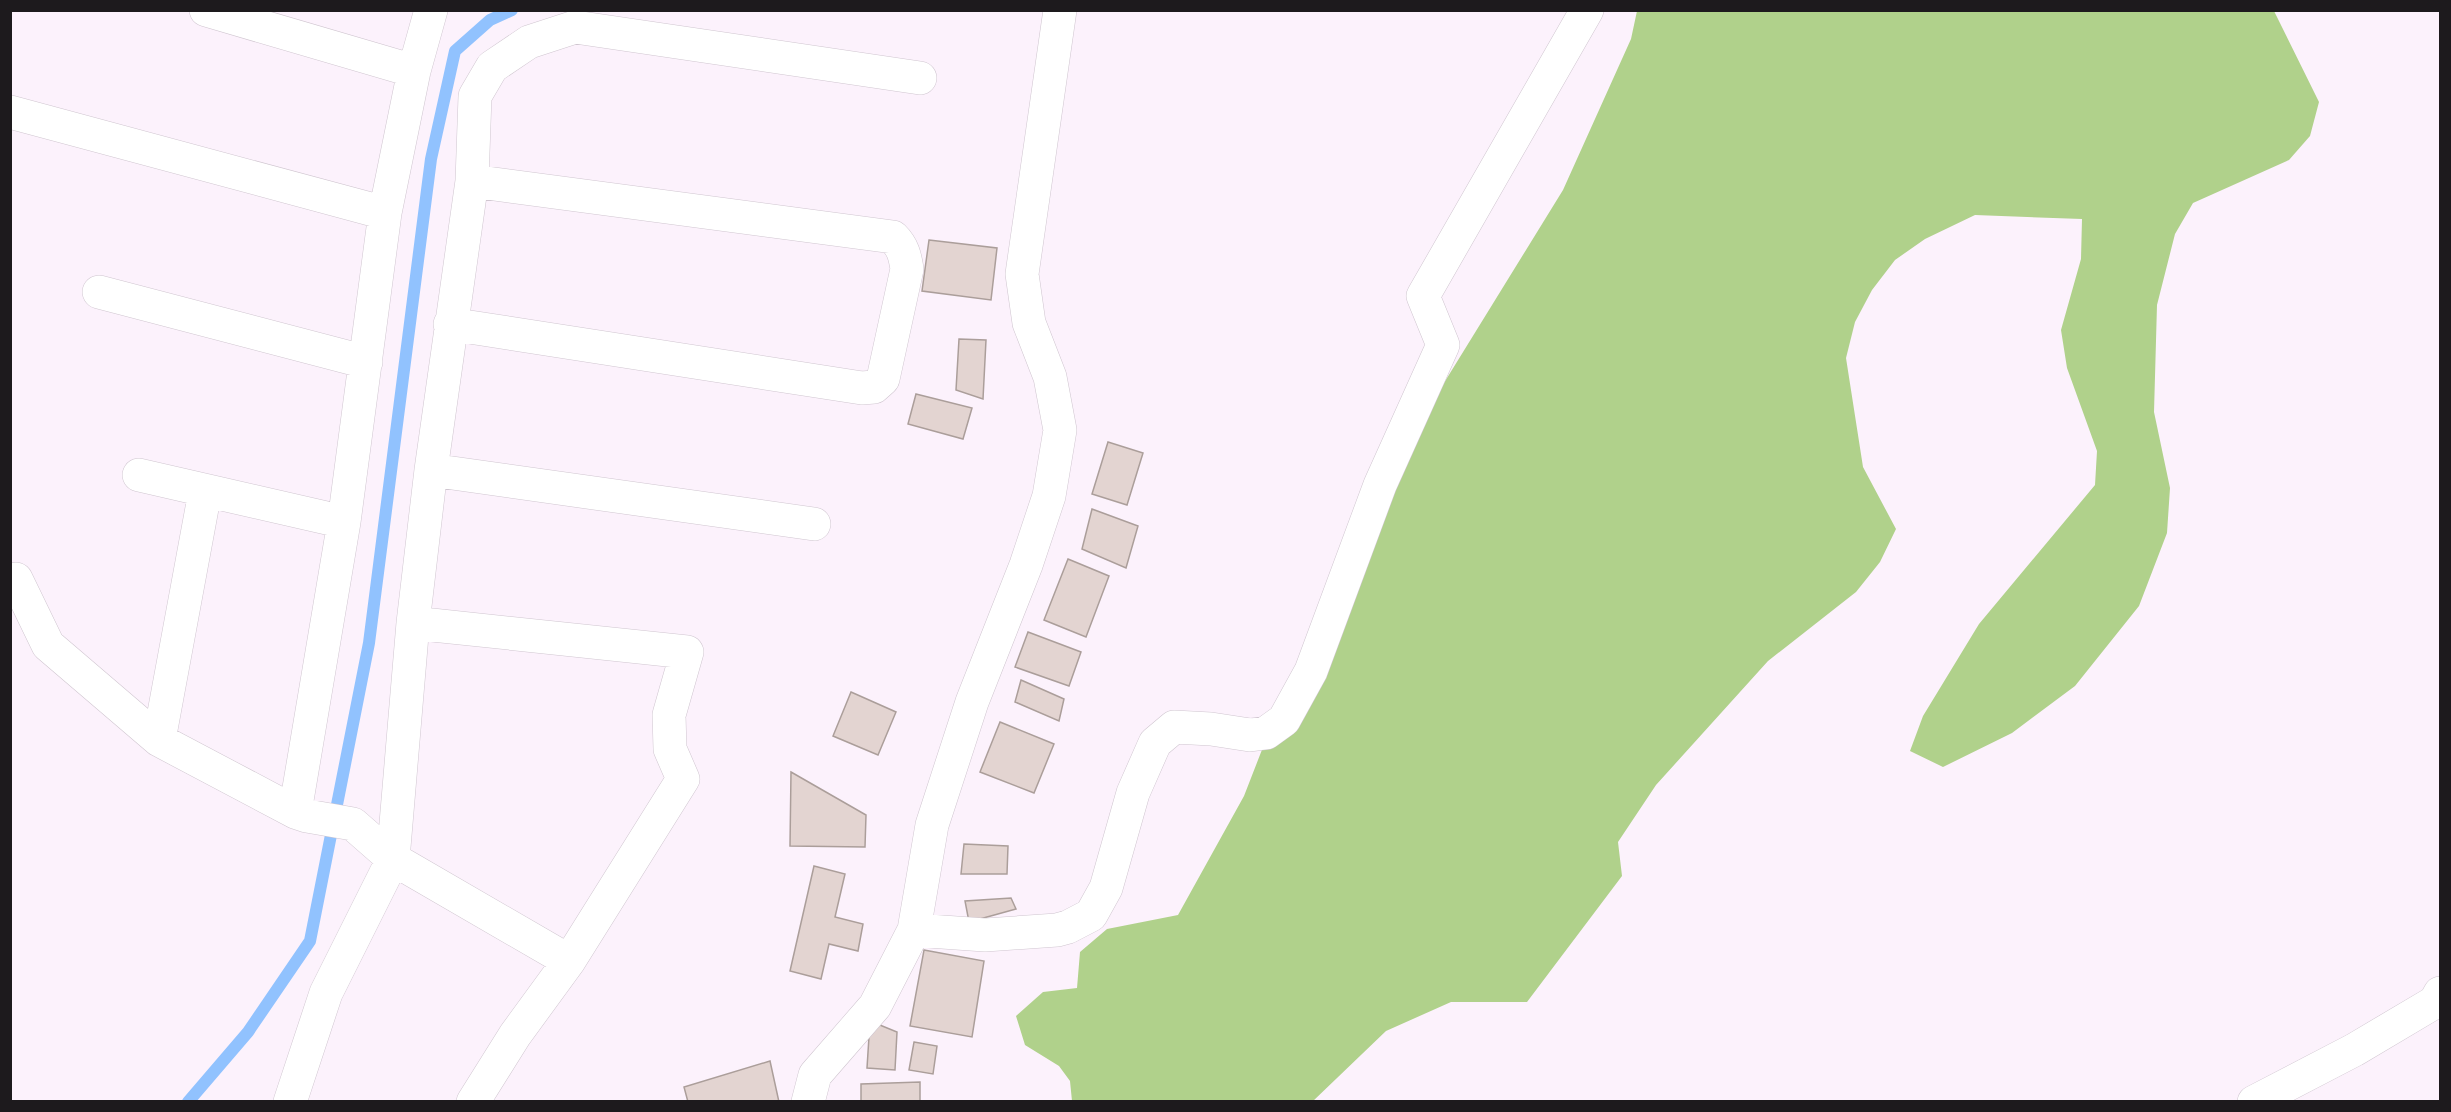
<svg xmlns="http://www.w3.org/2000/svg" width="2451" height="1112" viewBox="0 0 2451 1112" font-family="'Fira Sans',sans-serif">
<rect width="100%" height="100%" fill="#fcf2fc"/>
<path fill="#b0d18b" d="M 1637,11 L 2274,11 L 2319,102 L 2310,136 L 2289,160 L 2193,203 L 2175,234 L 2157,305 L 2154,412 L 2170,488 L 2167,533 L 2139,606 L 2075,686 L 2012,733 L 1943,767 L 1910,751 L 1923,716 L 1979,624 L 2095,485 L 2097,451 L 2067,368 L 2061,330 L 2081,259 L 2082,219 L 1975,215 L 1925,239 L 1895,260 L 1872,290 L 1855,322 L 1846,358 L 1863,467 L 1896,529 L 1880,562 L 1856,592 L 1768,661 L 1656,785 L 1618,842 L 1622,876 L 1527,1002 L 1451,1002 L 1386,1031 L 1312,1102 L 1072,1101 L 1070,1081 L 1059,1066 L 1025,1045 L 1016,1016 L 1043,992 L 1077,988 L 1080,952 L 1107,929 L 1178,915 L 1244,796 L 1272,724 L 1389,472 L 1563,190 L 1631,39 Z"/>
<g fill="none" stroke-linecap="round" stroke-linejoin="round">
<path stroke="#91c2fe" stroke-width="12" d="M 188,1102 L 248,1032 L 310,941 L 369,643 L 431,159 L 455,51 L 490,20 L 512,10"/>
</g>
<path fill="#e3d4d1" stroke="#ab9e9a" stroke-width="1.5" d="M 929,240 L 997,248 L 991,300 L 922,291 Z
M 959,339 L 986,340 L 983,399 L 956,390 Z
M 916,394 L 972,408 L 963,439 L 908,424 Z
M 1108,442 L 1143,453 L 1127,505 L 1092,494 Z
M 1092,509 L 1138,526 L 1126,568 L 1082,549 Z
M 1068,559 L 1109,576 L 1086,637 L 1044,620 Z
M 1028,632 L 1081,652 L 1069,686 L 1015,667 Z
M 1021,680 L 1064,699 L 1059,721 L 1015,702 Z
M 851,692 L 896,712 L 878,755 L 833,736 Z
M 1000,722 L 1054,744 L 1034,793 L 980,772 Z
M 791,772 L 866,815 L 865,847 L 790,846 Z
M 964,844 L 1008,846 L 1007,874 L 961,874 Z
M 814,866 L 845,874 L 835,917 L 863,924 L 858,951 L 829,944 L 821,979 L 790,971 Z
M 1011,898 L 1016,909 L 969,922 L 965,901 Z
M 924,950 L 984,961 L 972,1037 L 910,1026 Z
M 870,1021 L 897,1032 L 895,1070 L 867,1068 Z
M 914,1042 L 937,1046 L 933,1074 L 909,1070 Z
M 770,1061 L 779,1102 L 688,1102 L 684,1087 Z
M 920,1082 L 920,1102 L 861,1102 L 861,1084 Z"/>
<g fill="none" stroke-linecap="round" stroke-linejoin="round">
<g stroke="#d0c6d0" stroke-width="34">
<path id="minor" d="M 206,10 L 414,71
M 10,112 L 385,213
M 99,292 L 366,362
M 450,324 L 862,388 L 874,387 L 883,379 L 907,269 C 905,256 903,247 893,237 L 472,181
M 431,470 L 814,524
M 139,475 L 344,522
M 16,579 L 48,645 L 159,740 L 295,812 L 307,816 L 353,824 L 393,859
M 413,623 L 687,652 L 669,715 L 670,749 L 683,779 L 569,961
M 159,740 L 205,492
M 295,812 L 344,522 L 385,213 L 414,71 L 431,10
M 393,859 L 413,623 L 431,470 L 472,181 L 475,96 L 492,67 L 529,42 L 575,27 L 920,78
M 914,930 L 985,935 L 1057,930 L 1068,927 L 1091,915 L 1106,888 L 1133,793 L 1155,743 L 1174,727 L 1211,729 L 1250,735 L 1266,733 L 1284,720 L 1311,671 L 1380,485 L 1443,345 L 1423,296 L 1587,10
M 290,1102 L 326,993 L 393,859 L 569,961 L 515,1035 L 473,1102
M 808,1102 L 815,1075 L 875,1006 L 914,930 L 932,825 L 972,702 L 1026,565 L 1049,496 L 1060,430 L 1050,377 L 1029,323 L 1022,274 L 1060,10
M 2254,1102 L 2354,1050 L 2435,1002 L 2440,993"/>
</g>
<use href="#minor" stroke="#fff" stroke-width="33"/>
</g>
<rect width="2451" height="1112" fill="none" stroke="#1d1a1d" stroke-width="24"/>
</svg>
